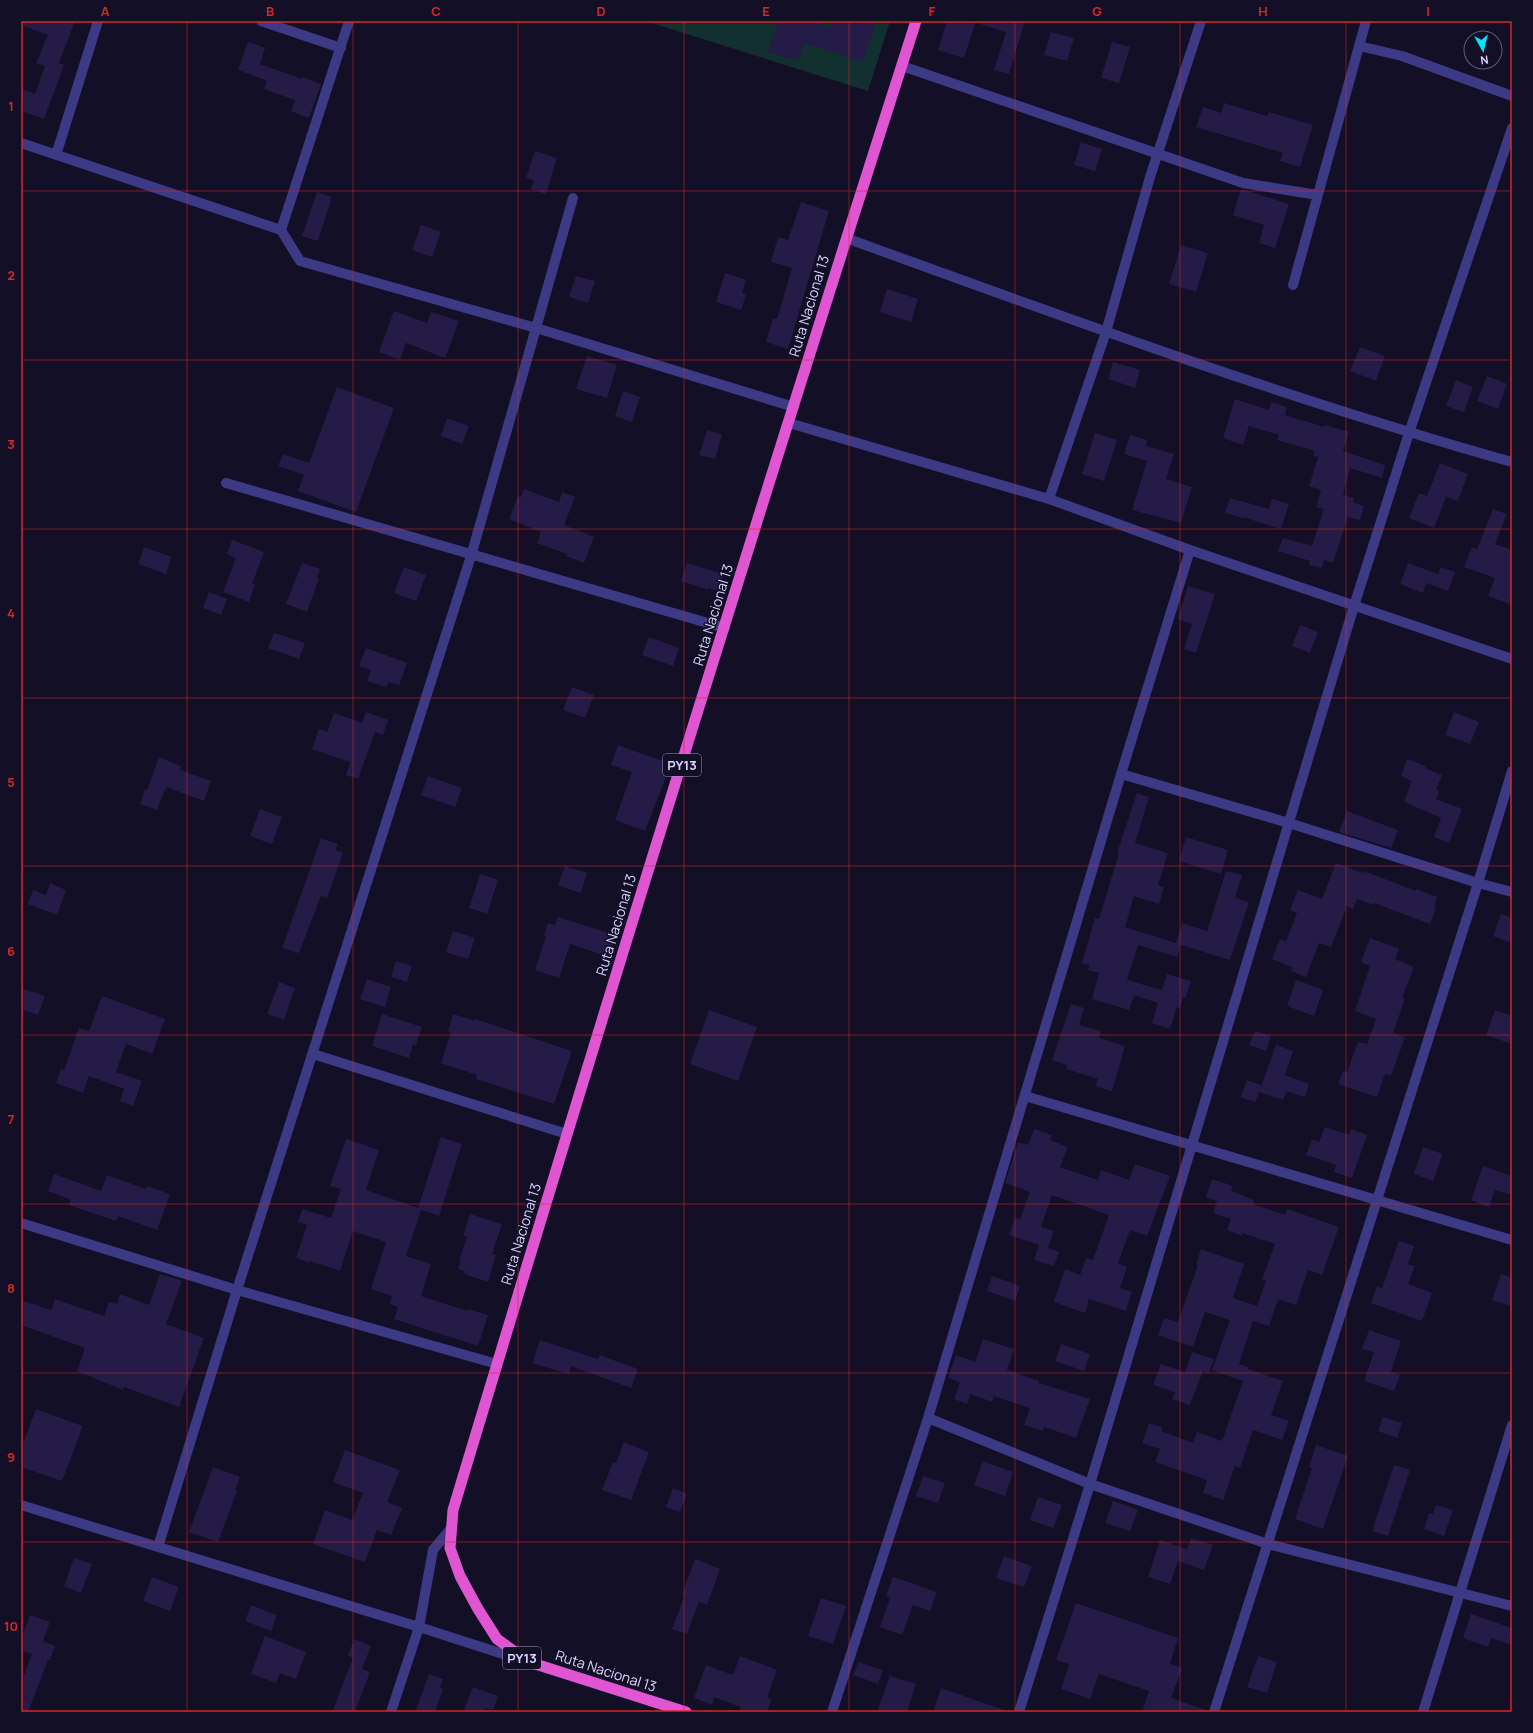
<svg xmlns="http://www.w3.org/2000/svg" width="1533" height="1733" viewBox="0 0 1533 1733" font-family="Manrope,sans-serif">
<rect width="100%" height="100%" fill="#130f26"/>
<path fill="#12302f" d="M 645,21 L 890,21 L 868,91 Z"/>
<path fill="#241b47" d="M 21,21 L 75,21 L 59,63 L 64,65 L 44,119 L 21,111 L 21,89 L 35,94 L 45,66 L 36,63 L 48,35 L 21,25 Z
M 778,21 L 809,21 L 831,28 L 833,21 L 876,21 L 863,62 L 804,43 L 798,61 L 768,52 Z
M 947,21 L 976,21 L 964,58 L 938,50 Z
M 981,21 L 1025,21 L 1009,74 L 994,70 L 1006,32 L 980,24 Z
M 1051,32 L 1074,38 L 1067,61 L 1044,55 Z
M 248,42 L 265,48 L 260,64 L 302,79 L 303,77 L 321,84 L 309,118 L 291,111 L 295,100 L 264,89 L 267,81 L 238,70 Z
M 1112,42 L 1130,47 L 1119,83 L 1101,78 Z
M 1224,103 L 1267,116 L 1269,112 L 1313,125 L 1300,167 L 1280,161 L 1283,153 L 1196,127 L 1203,107 L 1221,113 Z
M 1081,142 L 1102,149 L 1095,171 L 1074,165 Z
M 535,151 L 557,158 L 546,194 L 531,189 L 534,180 L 526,178 Z
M 1241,189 L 1289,204 L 1275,248 L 1259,243 L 1264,225 L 1233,215 Z
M 317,192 L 332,197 L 318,241 L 302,236 Z
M 801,202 L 829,211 L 788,349 L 766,342 L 773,318 L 777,319 L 792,268 L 771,262 L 778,237 L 788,240 Z
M 421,225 L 441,232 L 432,257 L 412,250 Z
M 1181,245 L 1208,253 L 1196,292 L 1169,284 Z
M 725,273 L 746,280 L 742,293 L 746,295 L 741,310 L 716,302 Z
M 576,276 L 595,281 L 588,303 L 569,297 Z
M 887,289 L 918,299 L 911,322 L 880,312 Z
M 394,311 L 427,323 L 431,312 L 459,321 L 445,358 L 406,343 L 400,360 L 379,352 Z
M 1360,347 L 1385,356 L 1376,381 L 1350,371 Z
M 587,356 L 617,365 L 607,398 L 576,389 Z
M 1113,362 L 1140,370 L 1135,388 L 1108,379 Z
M 1487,376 L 1507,384 L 1498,409 L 1477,401 Z
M 1456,380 L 1473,387 L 1464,412 L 1446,406 Z
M 337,387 L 394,408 L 356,512 L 298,491 L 304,475 L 278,466 L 283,454 L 309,463 Z
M 623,391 L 640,397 L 632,422 L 615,416 Z
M 1235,399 L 1269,410 L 1271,402 L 1287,407 L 1285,415 L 1324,427 L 1325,425 L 1349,432 L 1343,451 L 1385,465 L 1382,478 L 1350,468 L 1343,495 L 1354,498 L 1353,502 L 1364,506 L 1360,520 L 1348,517 L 1333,563 L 1324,560 L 1322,568 L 1309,565 L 1310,561 L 1278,551 L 1283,538 L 1312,546 L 1324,509 L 1316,507 L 1321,490 L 1309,486 L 1318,457 L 1313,456 L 1315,451 L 1277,440 L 1279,435 L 1249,426 L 1243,445 L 1223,438 Z
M 447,418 L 469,426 L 462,444 L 441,436 Z
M 707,430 L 722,435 L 715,459 L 699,455 Z
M 1095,433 L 1117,440 L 1104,481 L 1082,474 Z
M 1130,435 L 1147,440 L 1146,446 L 1174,454 L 1166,479 L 1192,487 L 1181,523 L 1132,510 L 1147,461 L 1124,454 Z
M 1440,463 L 1468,474 L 1458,501 L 1446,497 L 1434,528 L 1409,518 L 1419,493 L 1427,496 Z
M 524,489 L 559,502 L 562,492 L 575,497 L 564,525 L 594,537 L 584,563 L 566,556 L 567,554 L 537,543 L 541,532 L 509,519 L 518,496 L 521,497 Z
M 1230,498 L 1269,509 L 1272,499 L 1289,504 L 1281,529 L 1243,517 L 1242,518 L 1225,513 Z
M 1493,509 L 1507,514 L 1495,544 L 1512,550 L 1512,605 L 1488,596 L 1495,578 L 1464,567 L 1472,547 L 1477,549 Z
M 232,540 L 264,552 L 252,584 L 255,585 L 249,602 L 223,592 L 236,558 L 227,554 Z
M 144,547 L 172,557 L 166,574 L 138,564 Z
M 302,563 L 320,569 L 317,577 L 319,578 L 307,612 L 286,604 Z
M 687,563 L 724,574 L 719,591 L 708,588 L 708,590 L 681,581 Z
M 1408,563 L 1438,574 L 1441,567 L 1455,572 L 1448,591 L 1426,583 L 1423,593 L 1400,584 Z
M 404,567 L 426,575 L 416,601 L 394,593 Z
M 1188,586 L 1215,594 L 1196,653 L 1184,649 L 1192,624 L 1178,619 Z
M 209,592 L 227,599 L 221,615 L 203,608 Z
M 1300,625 L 1318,632 L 1310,653 L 1292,646 Z
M 274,633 L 305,643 L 299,659 L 268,648 Z
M 649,637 L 679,648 L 673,666 L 642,655 Z
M 366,648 L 407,663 L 399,685 L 389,682 L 386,687 L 367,681 L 371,670 L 359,666 Z
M 572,687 L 594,695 L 585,718 L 563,710 Z
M 366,712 L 388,720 L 383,735 L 375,732 L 358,779 L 346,775 L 350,762 L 312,749 L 319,729 L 327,732 L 334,713 L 362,723 Z
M 1454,712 L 1479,722 L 1470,744 L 1445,735 Z
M 618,745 L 671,764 L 645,831 L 615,820 L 632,772 L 611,765 Z
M 159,757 L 181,766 L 180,770 L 211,781 L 204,801 L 166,787 L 157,810 L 140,804 L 145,789 L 147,790 Z
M 1407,759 L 1426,766 L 1425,768 L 1442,775 L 1436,790 L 1439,791 L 1436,799 L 1462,809 L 1449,843 L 1434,837 L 1441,818 L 1404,802 L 1412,781 L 1401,776 Z
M 428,776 L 462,788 L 455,807 L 421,795 Z
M 1137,793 L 1149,797 L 1135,843 L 1168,853 L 1158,885 L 1164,887 L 1159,904 L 1134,896 L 1125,927 L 1176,943 L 1182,923 L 1207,931 L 1226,871 L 1242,875 L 1235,898 L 1249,902 L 1230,960 L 1181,945 L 1177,957 L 1138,945 L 1127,980 L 1162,990 L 1167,974 L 1191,981 L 1186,997 L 1183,997 L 1180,1008 L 1177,1007 L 1170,1029 L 1152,1023 L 1158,1003 L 1134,995 L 1129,1010 L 1092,999 L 1099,973 L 1088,970 L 1090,965 L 1082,963 L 1095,918 L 1099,919 L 1119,853 L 1117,853 Z
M 260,809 L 282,817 L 272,844 L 250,836 Z
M 1347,811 L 1398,830 L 1391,848 L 1339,832 Z
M 1186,837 L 1228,850 L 1221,874 L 1179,861 Z
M 321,838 L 338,844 L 335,850 L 343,853 L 327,898 L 321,896 L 299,953 L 282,948 Z
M 1336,863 L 1363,873 L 1364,871 L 1416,891 L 1416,889 L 1437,897 L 1434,907 L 1436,908 L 1430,924 L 1374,903 L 1373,905 L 1357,899 L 1353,909 L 1347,906 L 1331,947 L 1319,943 L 1306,977 L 1291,971 L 1292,967 L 1272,959 L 1280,939 L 1286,941 L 1297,913 L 1290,910 L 1298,890 L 1322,899 Z
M 565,866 L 587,873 L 581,893 L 558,885 Z
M 480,874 L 498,880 L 487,914 L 469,908 Z
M 50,883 L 66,890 L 57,915 L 28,904 L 33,890 L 46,895 Z
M 1501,914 L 1512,918 L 1512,935 L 1509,942 L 1493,936 Z
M 558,917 L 615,935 L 608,957 L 570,944 L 559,978 L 535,970 L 546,936 L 544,936 L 548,923 L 555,925 Z
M 453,931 L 475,938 L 468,959 L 446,952 Z
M 1370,938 L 1399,949 L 1395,959 L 1414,967 L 1402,998 L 1405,999 L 1393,1033 L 1405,1037 L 1391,1076 L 1385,1074 L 1377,1097 L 1338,1084 L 1343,1071 L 1347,1072 L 1358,1042 L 1367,1044 L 1376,1019 L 1355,1011 L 1370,966 L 1361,962 Z
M 396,961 L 412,966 L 407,982 L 391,977 Z
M 367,979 L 391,987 L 385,1007 L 360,999 Z
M 1296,980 L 1323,990 L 1314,1016 L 1287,1006 Z
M 279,982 L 295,988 L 284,1020 L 267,1014 Z
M 21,988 L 45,996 L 38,1015 L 21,1009 Z
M 102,996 L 165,1019 L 152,1054 L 126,1044 L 116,1072 L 142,1081 L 133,1106 L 120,1101 L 124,1089 L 89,1076 L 83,1093 L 56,1083 L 61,1069 L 64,1070 L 79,1028 L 89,1031 Z
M 1071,1004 L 1084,1008 L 1079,1025 L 1101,1031 L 1099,1038 L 1125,1046 L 1112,1091 L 1095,1086 L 1098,1079 L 1066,1069 L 1067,1065 L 1052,1060 Z
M 709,1010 L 757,1027 L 738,1081 L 690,1064 Z
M 1495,1010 L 1512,1016 L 1512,1044 L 1486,1035 Z
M 382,1014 L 422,1027 L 416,1045 L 413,1044 L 409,1058 L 372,1046 Z
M 453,1014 L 475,1021 L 475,1019 L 572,1051 L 554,1104 L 476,1079 L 477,1075 L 441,1063 L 451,1032 L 448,1031 Z
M 1255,1031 L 1271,1036 L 1266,1051 L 1249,1045 Z
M 1276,1045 L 1293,1051 L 1285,1075 L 1309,1084 L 1305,1097 L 1286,1091 L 1283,1100 L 1259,1092 L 1255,1102 L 1241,1097 L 1247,1080 L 1261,1085 L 1260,1089 Z
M 1325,1127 L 1349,1135 L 1351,1129 L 1367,1135 L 1352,1178 L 1334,1172 L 1336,1165 L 1306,1155 L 1312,1139 L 1319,1142 Z
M 1034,1129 L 1052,1135 L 1050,1140 L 1068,1147 L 1060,1167 L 1098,1180 L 1101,1170 L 1129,1180 L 1135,1164 L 1170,1176 L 1147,1236 L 1130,1230 L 1118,1263 L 1127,1267 L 1120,1288 L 1132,1292 L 1126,1311 L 1089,1299 L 1085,1313 L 1054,1302 L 1065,1269 L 1080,1275 L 1086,1258 L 1093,1260 L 1109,1215 L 1052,1195 L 1041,1227 L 1054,1231 L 1048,1248 L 1059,1252 L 1054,1266 L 1034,1260 L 1039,1245 L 1009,1235 L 1015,1218 L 1020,1219 L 1030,1192 L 1005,1183 L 1018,1142 L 1028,1145 Z
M 441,1137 L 462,1144 L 439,1216 L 421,1210 L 406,1256 L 431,1264 L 421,1296 L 468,1311 L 469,1309 L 488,1315 L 478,1346 L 394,1319 L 398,1307 L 390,1304 L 392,1296 L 371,1289 L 386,1242 L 353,1231 L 340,1271 L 310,1261 L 310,1263 L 296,1258 L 307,1225 L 298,1222 L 302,1209 L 331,1218 L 341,1189 L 330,1186 L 346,1139 L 379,1150 L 366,1190 L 418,1208 Z
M 1423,1147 L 1443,1154 L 1433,1181 L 1414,1174 Z
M 1483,1166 L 1512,1176 L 1512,1195 L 1495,1190 L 1489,1207 L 1471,1200 Z
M 54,1174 L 101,1191 L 107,1175 L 146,1189 L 147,1186 L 170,1194 L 157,1230 L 118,1216 L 116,1221 L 69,1205 L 71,1200 L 48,1191 Z
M 1212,1179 L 1233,1186 L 1231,1191 L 1254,1200 L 1253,1204 L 1285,1215 L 1287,1209 L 1339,1227 L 1322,1275 L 1308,1270 L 1296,1305 L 1278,1299 L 1269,1326 L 1253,1321 L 1239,1364 L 1248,1367 L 1248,1369 L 1283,1381 L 1271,1415 L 1289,1421 L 1282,1440 L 1253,1430 L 1240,1468 L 1235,1466 L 1223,1500 L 1203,1493 L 1207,1480 L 1155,1462 L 1160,1449 L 1142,1443 L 1149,1423 L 1163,1428 L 1161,1431 L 1193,1443 L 1197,1432 L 1222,1441 L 1243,1381 L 1212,1370 L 1230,1320 L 1205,1312 L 1193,1347 L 1158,1335 L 1164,1318 L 1178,1322 L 1198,1265 L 1196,1265 L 1201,1249 L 1244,1264 L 1233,1298 L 1257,1306 L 1266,1281 L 1262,1279 L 1275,1244 L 1242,1233 L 1242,1236 L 1227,1230 L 1231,1219 L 1213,1213 L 1217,1201 L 1206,1197 Z
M 470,1214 L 502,1224 L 492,1254 L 496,1255 L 488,1282 L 464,1274 L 465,1271 L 458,1269 L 461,1261 L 459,1260 L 467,1237 L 463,1236 Z
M 1399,1241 L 1414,1246 L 1408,1264 L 1415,1266 L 1408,1284 L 1432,1293 L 1422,1321 L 1371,1303 L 1377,1286 L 1382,1288 Z
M 160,1274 L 182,1281 L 166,1324 L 204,1338 L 179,1407 L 124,1387 L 123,1390 L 77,1371 L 85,1348 L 21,1325 L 21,1300 L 51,1310 L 55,1299 L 104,1316 L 109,1302 L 117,1304 L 120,1294 L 149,1305 Z
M 1501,1274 L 1512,1278 L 1512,1306 L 1492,1300 Z
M 992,1276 L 1020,1286 L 1015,1301 L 987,1291 Z
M 1369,1330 L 1401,1341 L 1391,1372 L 1400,1375 L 1394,1391 L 1364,1381 L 1374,1352 L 1362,1349 Z
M 983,1339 L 1014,1349 L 1007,1370 L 1039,1381 L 1039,1383 L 1090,1399 L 1076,1438 L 1044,1427 L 1043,1431 L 1024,1425 L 1030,1408 L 994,1396 L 992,1402 L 970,1394 L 967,1404 L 954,1399 L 960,1382 L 948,1378 L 956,1355 L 975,1362 Z
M 540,1340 L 598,1359 L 600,1355 L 638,1369 L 631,1388 L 571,1366 L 569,1374 L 532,1363 Z
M 1061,1344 L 1090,1354 L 1084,1371 L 1055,1361 Z
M 1192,1352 L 1214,1359 L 1209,1373 L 1203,1371 L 1190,1405 L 1172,1399 L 1175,1392 L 1153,1385 L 1161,1364 L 1185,1372 Z
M 36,1409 L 83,1426 L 62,1481 L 21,1467 L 21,1439 L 24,1441 Z
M 1383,1417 L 1402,1423 L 1397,1438 L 1378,1431 Z
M 624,1442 L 649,1452 L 631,1500 L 602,1490 L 613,1462 L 616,1463 Z
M 1316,1445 L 1348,1456 L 1323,1529 L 1295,1519 L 1312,1468 L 1309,1467 Z
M 345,1450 L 400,1470 L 387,1502 L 402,1508 L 391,1535 L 377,1530 L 365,1562 L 313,1544 L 325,1510 L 352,1520 L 363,1493 L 333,1482 Z
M 983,1461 L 1013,1472 L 1005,1496 L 974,1485 Z
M 1394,1465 L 1410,1470 L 1388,1536 L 1372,1531 Z
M 213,1467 L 240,1477 L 235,1490 L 237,1491 L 218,1542 L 189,1532 Z
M 923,1476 L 945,1483 L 938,1503 L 916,1496 Z
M 673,1488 L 687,1494 L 680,1512 L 666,1507 Z
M 1038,1497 L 1062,1505 L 1053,1528 L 1030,1520 Z
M 1113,1501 L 1138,1510 L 1130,1531 L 1105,1523 Z
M 1436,1505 L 1453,1510 L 1444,1536 L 1424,1529 L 1429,1513 L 1433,1514 Z
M 1191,1538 L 1213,1545 L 1204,1570 L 1178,1561 L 1170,1584 L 1148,1577 L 1160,1540 L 1187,1549 Z
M 1004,1556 L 1032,1566 L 1024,1587 L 996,1578 Z
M 74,1558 L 92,1564 L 81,1593 L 64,1586 Z
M 695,1559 L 720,1569 L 707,1605 L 699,1602 L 687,1634 L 672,1629 L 684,1597 L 682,1595 Z
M 152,1577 L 179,1587 L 170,1611 L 143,1601 Z
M 893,1577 L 937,1592 L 930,1611 L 913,1605 L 902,1635 L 880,1627 L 890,1598 L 886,1596 Z
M 821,1598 L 846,1606 L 833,1644 L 808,1636 Z
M 1076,1603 L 1178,1638 L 1170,1664 L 1182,1668 L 1171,1698 L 1206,1710 L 1205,1712 L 1142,1712 L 1149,1691 L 1099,1674 L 1090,1699 L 1061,1689 L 1069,1664 L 1056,1660 Z
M 251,1605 L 277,1615 L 271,1631 L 245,1621 Z
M 1471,1614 L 1512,1628 L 1512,1645 L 1491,1638 L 1488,1647 L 1463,1638 Z
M 30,1615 L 50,1622 L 43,1641 L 55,1646 L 50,1660 L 48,1660 L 28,1712 L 21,1712 L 21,1683 L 32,1654 L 21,1650 L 21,1640 Z
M 265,1636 L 306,1652 L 296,1679 L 280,1673 L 276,1683 L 251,1674 Z
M 354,1639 L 371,1646 L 362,1669 L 370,1672 L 355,1712 L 332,1712 L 353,1658 L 348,1656 Z
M 740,1656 L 777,1670 L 767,1697 L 772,1699 L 767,1712 L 739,1712 L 741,1707 L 714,1697 L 712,1705 L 694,1698 L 706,1665 L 733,1675 Z
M 1258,1656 L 1277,1662 L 1267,1693 L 1247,1687 Z
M 858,1662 L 883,1670 L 878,1684 L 853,1675 Z
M 429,1674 L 443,1679 L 440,1688 L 443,1689 L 435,1712 L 415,1712 Z
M 890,1676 L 916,1684 L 907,1712 L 877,1712 Z
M 473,1687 L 498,1696 L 493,1710 L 485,1708 L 485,1712 L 463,1712 Z
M 941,1688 L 1004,1710 L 1004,1712 L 933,1712 Z"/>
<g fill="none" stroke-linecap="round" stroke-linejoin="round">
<path stroke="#3d3a85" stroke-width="10" d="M 261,21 L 341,48
M 349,21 L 281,230 L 300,261 L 536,328 L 794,407
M 1359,46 L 1402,56 L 1512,96
M 902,66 L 1243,183 L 1318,195
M 21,143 L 281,230
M 56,155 L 98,21
M 846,238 C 1066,318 1287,399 1512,462
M 1293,285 L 1366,21
M 789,423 L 1049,499 L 1190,550 L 1121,774 L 928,1418 L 832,1712
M 226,483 L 725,628
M 1049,499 L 1106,332 L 1150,177 L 1201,21
M 1190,550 L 1512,659
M 1121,774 L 1289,823 L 1478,883 L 1512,892
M 313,1054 L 567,1134
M 1025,1096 L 1512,1240
M 21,1223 L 237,1290 L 497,1364
M 928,1418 L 1090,1484 L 1268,1544 L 1512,1606
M 21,1505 L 419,1627 L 525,1661
M 158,1547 L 237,1290 L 471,556 L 573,198
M 391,1712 L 419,1627 L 433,1550 L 452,1527
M 1019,1712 L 1090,1484 L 1354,606 L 1409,433 L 1512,128
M 1214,1712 L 1478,883 L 1512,771
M 1423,1712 L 1512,1425"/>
<path stroke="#e055d1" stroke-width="11" d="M 686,1712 L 529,1662 L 497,1639 L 478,1609 L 460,1576 L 450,1548 L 453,1510 C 603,1012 757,516 916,21"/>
</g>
<path fill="none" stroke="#d62828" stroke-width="1" stroke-opacity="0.55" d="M 187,21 L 187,1712M 353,21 L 353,1712M 518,21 L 518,1712M 684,21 L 684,1712M 849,21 L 849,1712M 1015,21 L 1015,1712M 1180,21 L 1180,1712M 1346,21 L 1346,1712M 21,191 L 1512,191M 21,360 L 1512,360M 21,529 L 1512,529M 21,698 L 1512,698M 21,866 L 1512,866M 21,1035 L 1512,1035M 21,1204 L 1512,1204M 21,1373 L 1512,1373M 21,1542 L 1512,1542"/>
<g text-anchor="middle" stroke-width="3" stroke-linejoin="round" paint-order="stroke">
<g fill="#130f26" stroke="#9e99be" stroke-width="1">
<rect x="663" y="754" width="38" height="22" rx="3"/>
<rect x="503" y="1647" width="38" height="22" rx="3"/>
</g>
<g font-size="13" font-weight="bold" fill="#d9d4ff">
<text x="682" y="770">PY13</text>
<text x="522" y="1663">PY13</text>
</g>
<g font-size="14" fill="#d9d4ff" stroke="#130f26">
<text transform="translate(809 306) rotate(-73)" y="5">Ruta Nacional 13</text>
<text transform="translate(713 615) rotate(-73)" y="5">Ruta Nacional 13</text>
<text transform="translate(616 925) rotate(-73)" y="5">Ruta Nacional 13</text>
<text transform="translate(521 1234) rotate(-73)" y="5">Ruta Nacional 13</text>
<text transform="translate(606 1671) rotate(18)" y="5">Ruta Nacional 13</text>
</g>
</g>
<rect width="1533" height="1733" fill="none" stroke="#130f26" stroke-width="44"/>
<g transform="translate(1483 50) rotate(172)"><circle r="19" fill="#130f26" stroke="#625e7d"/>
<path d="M0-3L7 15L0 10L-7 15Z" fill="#00e5ff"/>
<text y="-6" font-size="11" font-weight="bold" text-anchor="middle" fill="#d9d4ff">N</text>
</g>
<rect x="22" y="22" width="1489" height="1689" fill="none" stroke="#d62828" stroke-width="1.5"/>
<g font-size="13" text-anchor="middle" font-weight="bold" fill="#d62828">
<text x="105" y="16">A</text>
<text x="270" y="16">B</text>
<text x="436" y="16">C</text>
<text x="601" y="16">D</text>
<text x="766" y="16">E</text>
<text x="932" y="16">F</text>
<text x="1097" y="16">G</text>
<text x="1263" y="16">H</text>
<text x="1428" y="16">I</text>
<text x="11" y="111">1</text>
<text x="11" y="280">2</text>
<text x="11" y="449">3</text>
<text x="11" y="618">4</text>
<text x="11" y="787">5</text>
<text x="11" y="956">6</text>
<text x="11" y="1124">7</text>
<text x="11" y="1293">8</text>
<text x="11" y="1462">9</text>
<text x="11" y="1631">10</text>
</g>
</svg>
